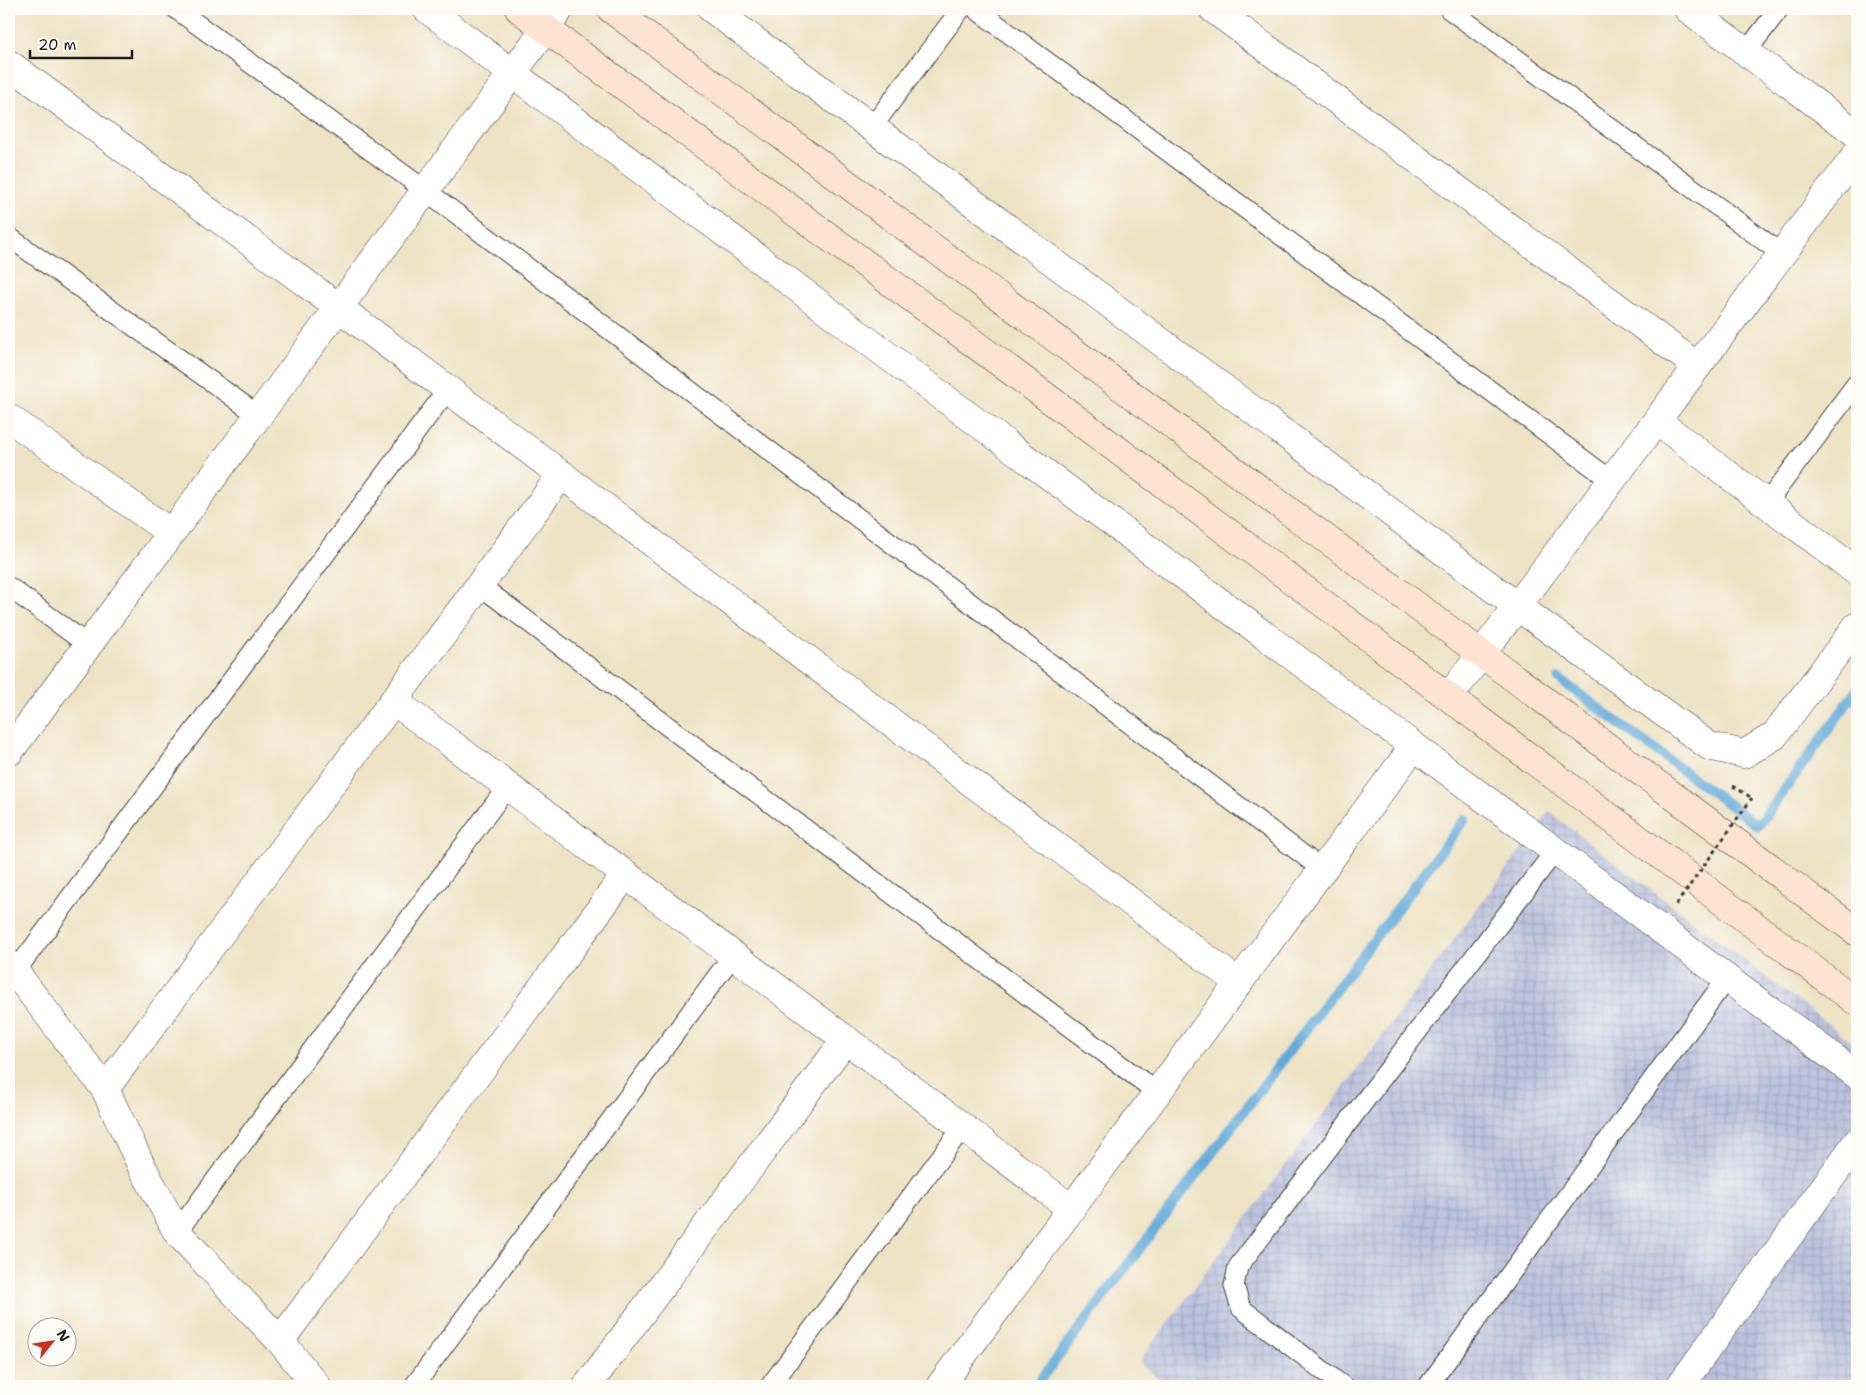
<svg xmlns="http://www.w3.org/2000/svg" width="1866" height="1395" viewBox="0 0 1866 1395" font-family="'Shantell Sans',sans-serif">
<defs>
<pattern id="industrial-grid" width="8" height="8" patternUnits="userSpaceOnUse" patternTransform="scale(1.25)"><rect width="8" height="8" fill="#bcc3de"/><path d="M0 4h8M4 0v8" fill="none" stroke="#a1a7be"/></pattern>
</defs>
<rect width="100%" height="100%" fill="#fdfcf7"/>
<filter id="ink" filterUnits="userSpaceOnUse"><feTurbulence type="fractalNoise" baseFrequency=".02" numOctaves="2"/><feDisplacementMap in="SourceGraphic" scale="10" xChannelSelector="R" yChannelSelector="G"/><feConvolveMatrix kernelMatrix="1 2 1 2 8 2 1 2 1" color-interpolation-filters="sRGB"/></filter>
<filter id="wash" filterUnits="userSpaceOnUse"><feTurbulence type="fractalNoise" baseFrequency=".0096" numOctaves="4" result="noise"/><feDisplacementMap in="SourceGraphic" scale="20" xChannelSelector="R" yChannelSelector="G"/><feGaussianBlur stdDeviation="1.12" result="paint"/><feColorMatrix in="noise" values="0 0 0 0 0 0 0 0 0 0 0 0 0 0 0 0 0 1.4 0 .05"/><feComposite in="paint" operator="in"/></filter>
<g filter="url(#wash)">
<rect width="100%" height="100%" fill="#eee3c5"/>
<path fill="url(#industrial-grid)" d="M 1549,812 L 1857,1046 L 1857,1386 L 1167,1386 L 1139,1362 Z"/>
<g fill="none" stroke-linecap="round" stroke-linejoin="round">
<path stroke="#64aada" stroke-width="10" d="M 1559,679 L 1758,826 L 1857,690
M 1036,1386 L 1465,819"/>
</g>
</g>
<g filter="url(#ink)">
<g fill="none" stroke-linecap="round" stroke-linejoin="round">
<g stroke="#3c3a35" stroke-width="21">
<path id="lane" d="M 176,9 L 425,190 L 1323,870
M 976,9 L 1612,481
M 1449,9 L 1782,254
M 1746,52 L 1779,9
M 872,127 L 961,9
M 9,237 L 258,415
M 1766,504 L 1857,383
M 479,585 L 1158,1093
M 9,587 L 88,645
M 15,972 L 448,389
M 177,1232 L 508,786
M 414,1386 L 733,955
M 770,1386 L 963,1127
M 1343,1386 L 1241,1308 L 1234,1286 L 1238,1267 L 1555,851
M 1428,1386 L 1727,978"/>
</g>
<g stroke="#3c3a35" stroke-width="29">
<path id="street" d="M 427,9 L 896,362 L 1857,1075
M 712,9 L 1517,606 L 1709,746 L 1744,754 L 1774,736 L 1857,626
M 1213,9 L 1697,366
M 1688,9 L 1857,134
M 9,64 L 338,307 L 1239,983
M 9,418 L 171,533
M 1657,421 L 1857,572
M 1449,697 L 1857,154
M 394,701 L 1072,1209
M 9,752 L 560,9
M 9,964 L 105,1089 L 140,1163 L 177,1232 L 280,1341 L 317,1386
M 105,1089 L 562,474
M 280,1341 L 626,874
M 587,1386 L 846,1039
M 940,1386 L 1414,746
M 1680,1386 L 1857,1142"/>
</g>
<g stroke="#3c3a35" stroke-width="29">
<path id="secondary" d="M 519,9 L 1052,401 L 1857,1002
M 611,9 L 1857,932"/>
</g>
<path stroke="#3c3a35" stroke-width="3" stroke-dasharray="4 4" stroke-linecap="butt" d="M 1733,786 L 1752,798"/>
<use href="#lane" stroke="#fff" stroke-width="19"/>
<use href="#street" stroke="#fff" stroke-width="28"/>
<use href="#secondary" stroke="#fde4d1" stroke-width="28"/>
<path stroke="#3c3a35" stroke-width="3" stroke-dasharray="4 4" stroke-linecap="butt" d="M 1676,905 L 1752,798"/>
</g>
</g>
<rect width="1866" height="1395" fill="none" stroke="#fdfcf7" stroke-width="30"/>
<g transform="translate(52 1342) rotate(60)"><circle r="24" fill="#fdfcf7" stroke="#a3a29f"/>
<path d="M0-4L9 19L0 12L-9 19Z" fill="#c8321e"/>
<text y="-8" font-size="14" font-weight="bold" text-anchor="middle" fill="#1c1c1c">N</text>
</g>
<path d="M30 50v8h102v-8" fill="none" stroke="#1c1c1c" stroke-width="2.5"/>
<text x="38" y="50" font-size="15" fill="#1c1c1c" stroke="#fdfcf7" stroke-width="4" paint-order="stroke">20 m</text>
</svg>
